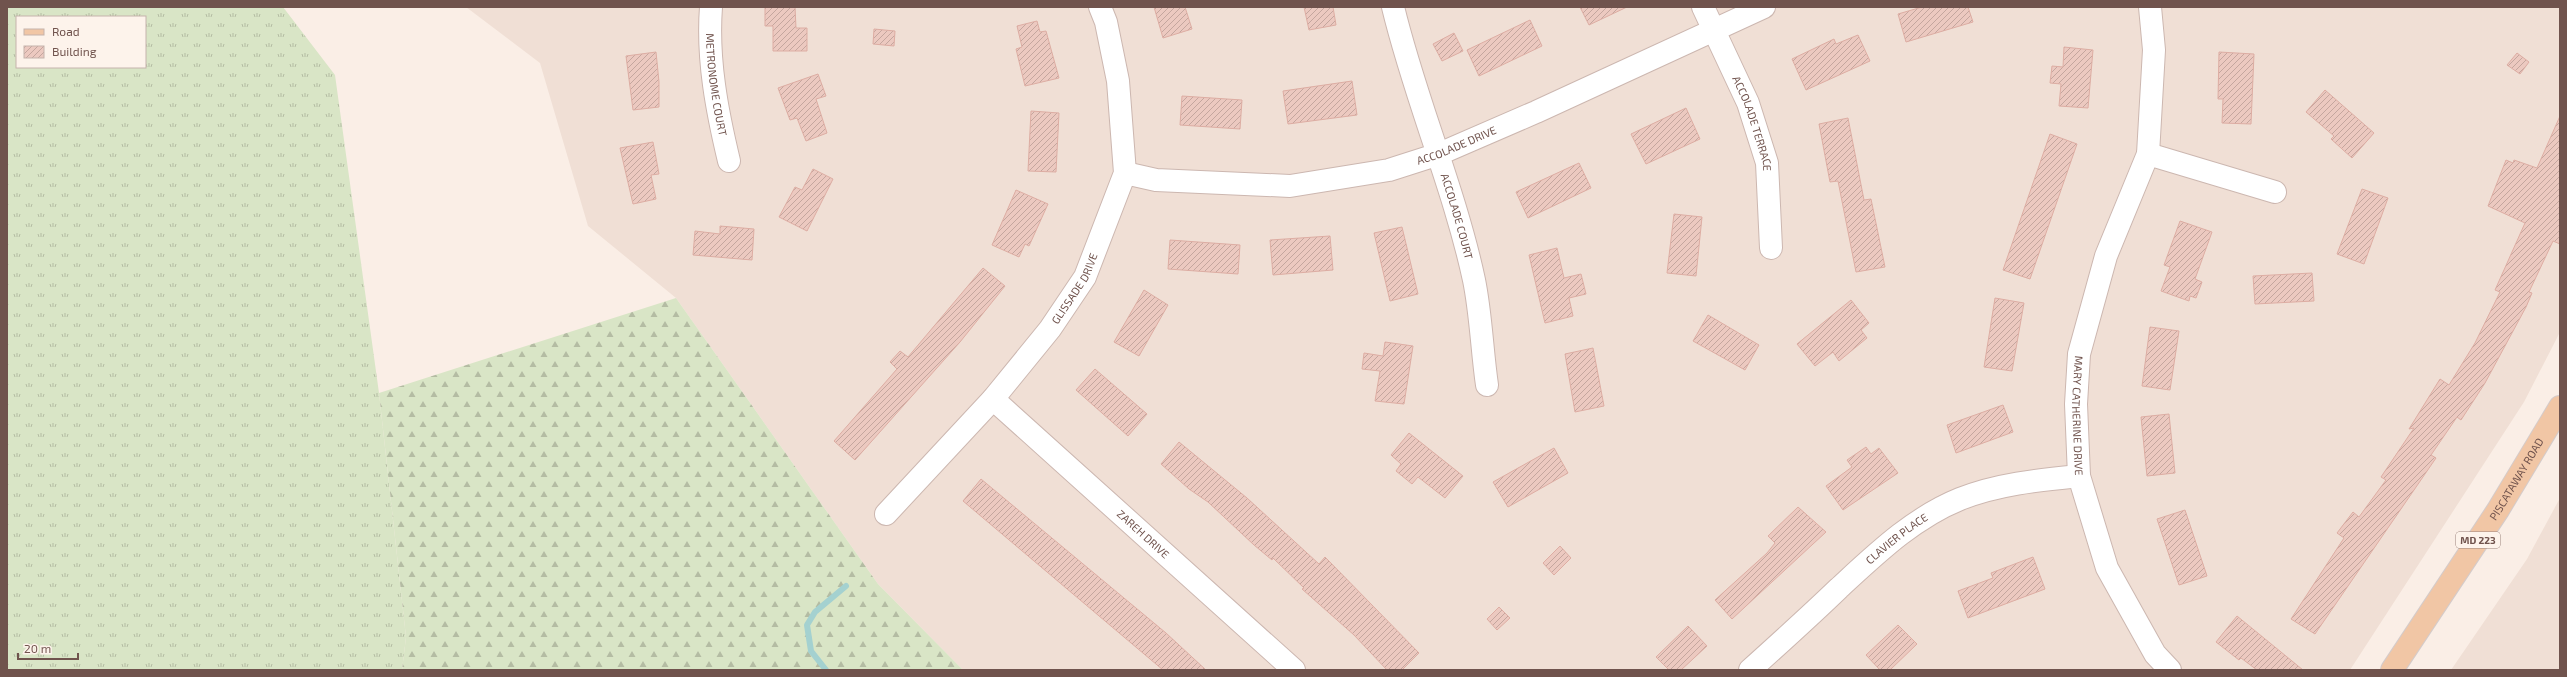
<svg xmlns="http://www.w3.org/2000/svg" width="2567" height="677" viewBox="0 0 2567 677" font-family="'Exo 2',sans-serif">
<defs>
<pattern id="grass-tufts" width="24" height="20" patternUnits="userSpaceOnUse"><rect width="24" height="20" fill="#d9e5c6"/><path d="M3 7l-1-3M5 7V3M7 7l1-3M15 17l-1-3M17 17v-4M19 17l1-3" fill="none" stroke="#b4bca3"/></pattern>
<pattern id="forest-firs" width="22" height="20" patternUnits="userSpaceOnUse"><rect width="22" height="20" fill="#d9e5c6"/><path d="M5 1l3.5 6h-7zM16 11l3.5 6h-7z" fill="#b4bca3"/></pattern>
<pattern id="building-hatch" width="6" height="6" patternUnits="userSpaceOnUse"><rect width="6" height="6" fill="#ecc9c0"/><path d="M-1 1l2-2M0 6l6-6M5 7l2-2" fill="none" stroke="#c4a69e"/></pattern>
</defs>
<rect width="100%" height="100%" fill="#faeee6"/>
<path fill="#f0dfd5" d="M 466,7 L 2560,7 L 2560,332 L 2524,402 L 2350,670 L 963,670 L 878,584 L 676,298 L 588,226 L 540,63 Z
M 2560,498 L 2560,670 L 2451,670 L 2527,559 Z"/>
<path fill="url(#grass-tufts)" fill-rule="evenodd" d="M 7,7 L 283,7 L 335,75 L 379,393 L 406,637 L 402,670 L 7,670 ZM 17,17 L 145,17 L 145,67 L 17,67 Z"/>
<path fill="url(#forest-firs)" d="M 676,298 L 878,584 L 963,670 L 402,670 L 406,637 L 379,393 Z"/>
<g fill="none" stroke-linecap="round" stroke-linejoin="round">
<path stroke="#a4d1d0" stroke-width="6" d="M 826,670 L 811,651 L 807,625 L 815,612 L 846,586"/>
</g>
<path fill="url(#building-hatch)" stroke="#ddada3" d="M 765,7 L 795,7 L 796,28 L 807,28 L 807,51 L 773,51 L 773,26 L 765,26 Z
M 1154,7 L 1185,7 L 1192,29 L 1163,38 Z
M 1304,7 L 1333,7 L 1336,25 L 1309,30 Z
M 1580,7 L 1627,7 L 1589,25 Z
M 1922,7 L 1968,7 L 1973,22 L 1906,42 L 1898,14 Z
M 1530,20 L 1542,46 L 1479,76 L 1467,50 Z
M 1037,21 L 1040,32 L 1046,31 L 1059,78 L 1025,86 L 1016,49 L 1022,47 L 1017,26 Z
M 874,29 L 895,31 L 894,46 L 873,44 Z
M 1454,33 L 1463,51 L 1442,61 L 1433,44 Z
M 1858,35 L 1870,61 L 1806,90 L 1792,59 L 1834,39 L 1836,44 Z
M 2064,47 L 2093,50 L 2088,108 L 2059,106 L 2061,84 L 2050,83 L 2052,66 L 2063,67 Z
M 656,52 L 659,82 L 659,107 L 633,110 L 626,56 Z
M 2219,52 L 2254,54 L 2251,124 L 2222,123 L 2223,99 L 2218,99 Z
M 2517,53 L 2529,62 L 2520,74 L 2507,65 Z
M 818,74 L 826,96 L 816,99 L 827,133 L 806,141 L 797,118 L 790,120 L 778,88 Z
M 1352,81 L 1357,115 L 1288,124 L 1283,91 Z
M 2325,90 L 2374,133 L 2352,158 L 2331,139 L 2334,136 L 2306,112 Z
M 1182,96 L 1242,100 L 1240,129 L 1180,125 Z
M 1686,108 L 1700,139 L 1646,164 L 1631,134 Z
M 1031,111 L 1059,113 L 1056,172 L 1028,171 Z
M 2560,116 L 2560,244 L 2553,241 L 2529,292 L 2532,293 L 2526,307 L 2485,383 L 2461,420 L 2457,417 L 2431,455 L 2436,458 L 2315,634 L 2291,619 L 2344,538 L 2337,533 L 2353,512 L 2359,517 L 2386,480 L 2381,477 L 2414,428 L 2409,429 L 2440,379 L 2449,385 L 2475,343 L 2500,292 L 2495,290 L 2525,223 L 2488,206 L 2506,160 L 2513,163 L 2514,160 L 2537,168 Z
M 1848,118 L 1864,200 L 1871,199 L 1885,267 L 1856,272 L 1838,181 L 1830,182 L 1819,124 Z
M 2050,134 L 2077,144 L 2030,279 L 2003,270 Z
M 653,142 L 659,174 L 651,175 L 656,199 L 633,204 L 620,148 Z
M 1579,163 L 1591,188 L 1528,218 L 1516,192 Z
M 813,169 L 833,179 L 807,231 L 779,217 L 795,187 L 802,190 Z
M 2362,189 L 2388,198 L 2364,264 L 2337,254 Z
M 1016,190 L 1048,204 L 1029,246 L 1025,244 L 1019,257 L 992,245 Z
M 1674,214 L 1702,217 L 1696,276 L 1667,273 Z
M 2180,221 L 2212,232 L 2195,279 L 2202,282 L 2196,298 L 2190,296 L 2189,301 L 2161,291 L 2170,267 L 2164,265 Z
M 720,226 L 754,229 L 752,260 L 693,255 L 695,231 L 720,234 Z
M 1402,227 L 1418,294 L 1390,301 L 1374,233 Z
M 1330,236 L 1333,270 L 1273,275 L 1270,240 Z
M 1170,240 L 1240,245 L 1238,274 L 1168,269 Z
M 1557,248 L 1564,278 L 1581,274 L 1586,294 L 1569,298 L 1573,316 L 1545,323 L 1529,255 Z
M 983,268 L 1005,286 L 960,342 L 855,460 L 834,441 L 897,369 L 890,362 L 900,351 L 908,357 Z
M 2312,273 L 2314,301 L 2255,304 L 2253,276 Z
M 1144,290 L 1168,305 L 1139,356 L 1114,342 Z
M 1995,298 L 2024,303 L 2012,371 L 1984,367 Z
M 1851,300 L 1869,323 L 1861,330 L 1867,338 L 1839,361 L 1833,352 L 1815,366 L 1797,344 Z
M 1708,315 L 1759,345 L 1745,370 L 1693,341 Z
M 2150,327 L 2179,331 L 2170,390 L 2142,386 Z
M 1385,342 L 1413,346 L 1404,404 L 1375,401 L 1380,371 L 1362,369 L 1364,353 L 1383,356 Z
M 1593,348 L 1604,406 L 1575,412 L 1565,354 Z
M 1095,369 L 1147,414 L 1128,436 L 1076,390 Z
M 2003,405 L 2013,432 L 1956,453 L 1947,425 Z
M 2169,414 L 2175,473 L 2147,476 L 2141,417 Z
M 1409,433 L 1463,476 L 1445,498 L 1418,477 L 1412,484 L 1396,471 L 1401,464 L 1391,455 Z
M 1179,442 L 1247,498 L 1319,564 L 1325,557 L 1419,653 L 1402,670 L 1387,670 L 1354,635 L 1302,589 L 1304,588 L 1273,558 L 1272,560 L 1254,545 L 1208,502 L 1189,489 L 1161,464 Z
M 1866,447 L 1871,454 L 1879,448 L 1898,473 L 1843,510 L 1826,486 L 1852,467 L 1847,460 Z
M 1554,448 L 1568,473 L 1508,507 L 1493,482 Z
M 981,479 L 1166,633 L 1206,670 L 1163,670 L 963,501 Z
M 1798,507 L 1826,532 L 1732,619 L 1715,600 L 1767,553 L 1775,543 L 1768,536 Z
M 2185,510 L 2207,576 L 2179,585 L 2157,519 Z
M 1560,546 L 1571,558 L 1554,575 L 1543,563 Z
M 2033,557 L 2045,589 L 1968,618 L 1958,591 L 1993,578 L 1991,573 Z
M 1499,607 L 1510,618 L 1497,630 L 1487,619 Z
M 2237,616 L 2303,670 L 2257,670 L 2241,658 L 2239,660 L 2216,642 Z
M 1898,625 L 1917,644 L 1890,670 L 1880,670 L 1866,655 Z
M 1688,626 L 1707,646 L 1681,670 L 1669,670 L 1656,657 Z"/>
<g fill="none" stroke-linecap="round" stroke-linejoin="round">
<g stroke="#ccb7b0" stroke-width="24">
<g id="minor">
<path id="s1" d="M 711,7 C 707,59 717,111 729,161"/>
<path id="s2" d="M 1393,7 C 1415,99 1454,187 1474,280 C 1481,314 1482,351 1487,385"/>
<path id="s3" d="M 1703,7 L 1748,103 L 1767,163 L 1771,248"/>
<path id="s4" d="M 2150,7 L 2154,50 L 2148,154 L 2106,256 L 2079,354 L 2076,404 L 2079,476 L 2107,568 L 2155,654 L 2170,670"/>
<path d="M 2148,154 L 2275,192"/>
<path id="s5" d="M 1125,173 L 1156,180 L 1290,186 L 1389,170 L 1439,154 L 1536,112 L 1764,7"/>
<path id="s6" d="M 993,399 L 1294,670"/>
<path id="s7" d="M 886,514 L 993,399 L 1050,329 L 1085,277 L 1125,173 L 1118,81 L 1106,22 L 1100,7"/>
<path id="s8" d="M 1750,670 C 1780,643 1810,616 1839,588 C 1876,554 1913,518 1960,499 C 1997,484 2039,480 2079,476"/>
</g>
</g>
<g stroke="#d4cbca" stroke-width="24">
<g id="major">
<path id="s9" d="M 2392,670 L 2498,510 L 2560,407"/>
</g>
</g>
<use href="#minor" stroke="#fff" stroke-width="22"/>
<use href="#major" stroke="#f1c6a5" stroke-width="22"/>
</g>
<g text-anchor="middle" stroke-width="4" stroke-linejoin="round" paint-order="stroke">
<rect fill="#fdf3eb" stroke="#9a837c" stroke-width="1" x="2456" y="532" width="44" height="16" rx="3"/>
<g font-size="10" font-weight="bold" fill="#70534d">
<text x="2478" y="544">MD 223</text>
</g>
<g font-size="11" fill="#70534d" stroke="#fdf3eb">
<text dy="4" stroke="none"><textPath href="#s1" startOffset="78">METRONOME COURT</textPath></text>
<text dy="4" stroke="none"><textPath href="#s3" startOffset="127">ACCOLADE TERRACE</textPath></text>
<text dy="4" stroke="none"><textPath href="#s5" startOffset="338">ACCOLADE DRIVE</textPath></text>
<text dy="4" stroke="none"><textPath href="#s2" startOffset="219">ACCOLADE COURT</textPath></text>
<text dy="4" stroke="none"><textPath href="#s7" startOffset="295">GLISSADE DRIVE</textPath></text>
<text dy="4" stroke="none"><textPath href="#s4" startOffset="421">MARY CATHERINE DRIVE</textPath></text>
<text dy="4" stroke="none"><textPath href="#s9" startOffset="228">PISCATAWAY ROAD</textPath></text>
<text dy="4" stroke="none"><textPath href="#s6" startOffset="202">ZAREH DRIVE</textPath></text>
<text dy="4" stroke="none"><textPath href="#s8" startOffset="197">CLAVIER PLACE</textPath></text>
</g>
</g>
<rect width="2567" height="677" fill="none" stroke="#70534d" stroke-width="16"/>
<rect x="16" y="16" width="130" height="52" fill="#fdf3eb" stroke="#c5b3ac"/>
<rect x="24" y="29" width="20" height="6" fill="#f1c6a5" stroke="#c5b3ac"/>
<text x="52" y="36" font-size="12" fill="#70534d">Road</text>
<rect x="24" y="46" width="20" height="12" fill="url(#building-hatch)" stroke="#c5b3ac"/>
<text x="52" y="56" font-size="12" fill="#70534d">Building</text>
<path d="M18 653v6h60v-6" fill="none" stroke="#70534d" stroke-width="2"/>
<text x="24" y="653" font-size="12" fill="#70534d" stroke="#fdf3eb" stroke-width="3" paint-order="stroke">20 m</text>
</svg>
